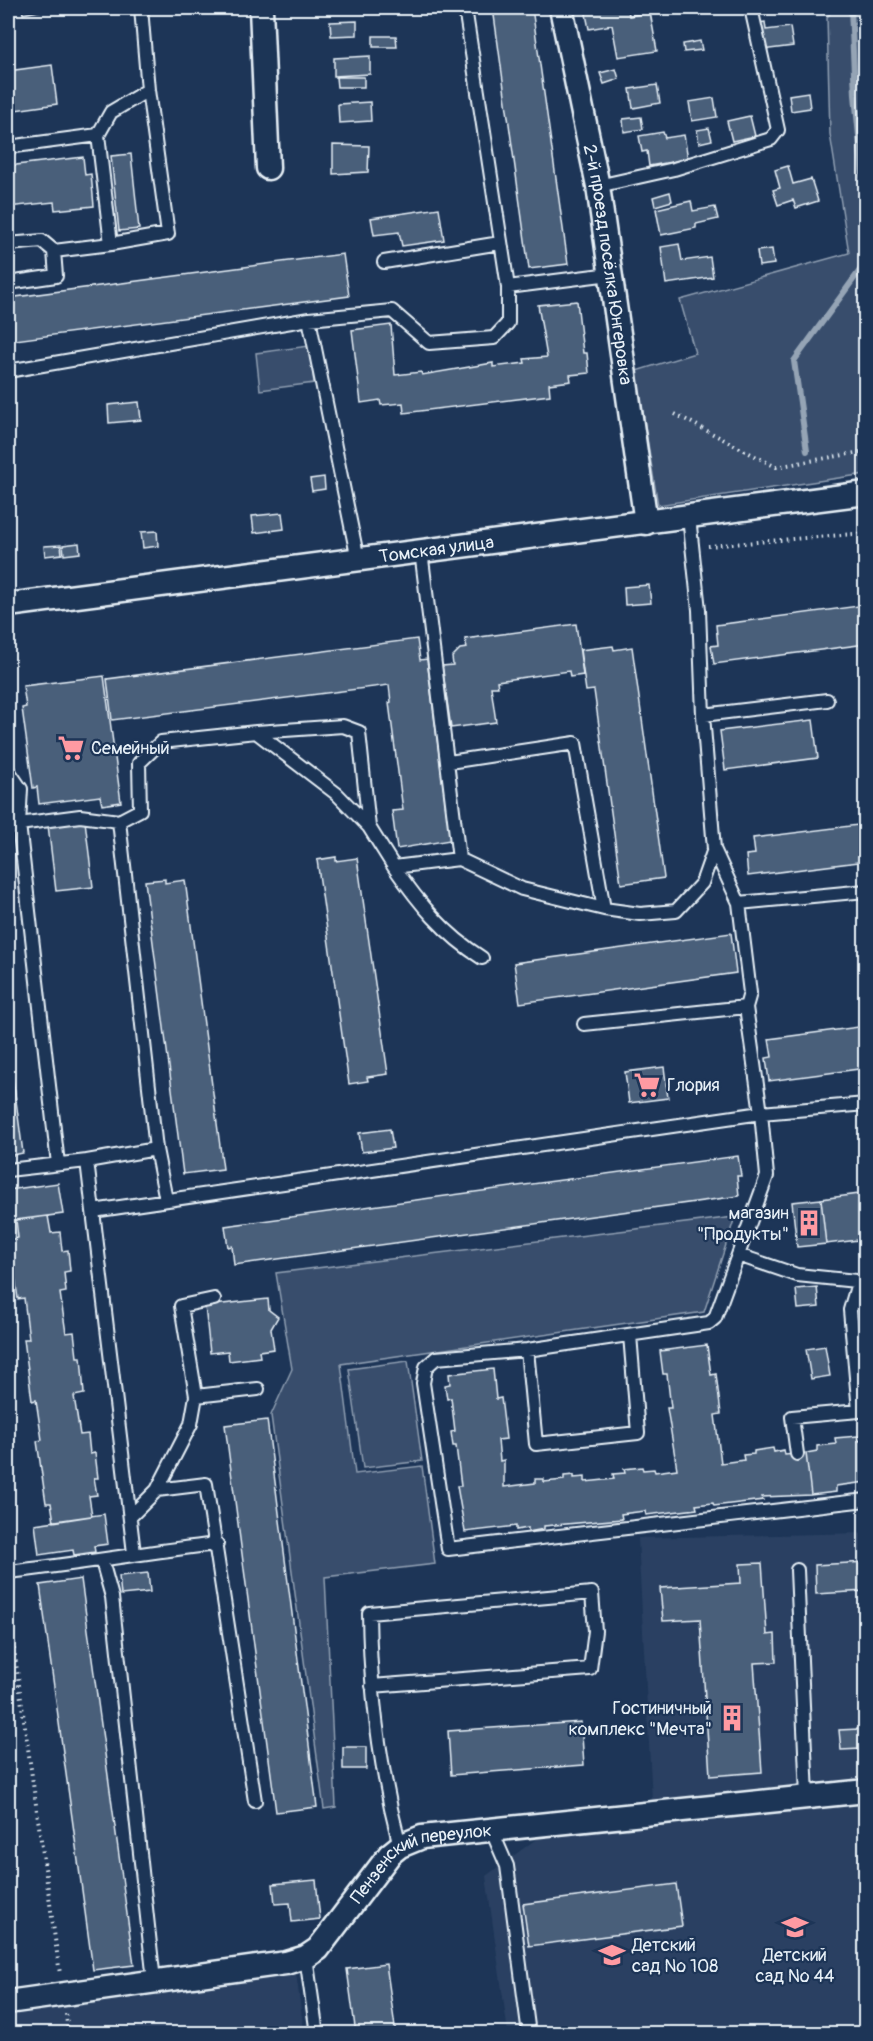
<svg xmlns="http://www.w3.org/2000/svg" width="873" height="2041" viewBox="0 0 873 2041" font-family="Pangolin,sans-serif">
<rect width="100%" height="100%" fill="#1d3557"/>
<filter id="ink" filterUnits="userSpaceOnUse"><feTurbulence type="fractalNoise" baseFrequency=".0167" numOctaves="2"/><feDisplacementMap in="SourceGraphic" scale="12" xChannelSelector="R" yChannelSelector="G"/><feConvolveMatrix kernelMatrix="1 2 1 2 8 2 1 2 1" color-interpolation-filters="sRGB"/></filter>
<g filter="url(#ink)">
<path fill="#2a4162" d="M 865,1533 L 865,1781 L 652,1800 L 638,1538 Z
M 865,1804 L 865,2033 L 508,2033 L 486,1876 L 539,1837 Z
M 296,1973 L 304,2033 L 8,2034 L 8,2015 L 11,2012 Z"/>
<path fill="#374d6c" stroke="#909fb2" stroke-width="1.5" d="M 835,8 L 865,8 L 865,20 L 862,21 L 866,32 L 865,474 L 658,505 L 636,371 L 695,353 L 680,300 L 849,253 L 830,134 L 827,17 Z
M 309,346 L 314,383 L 260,390 L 256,353 Z
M 735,1217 L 704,1312 L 341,1364 L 355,1474 L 422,1466 L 435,1564 L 325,1577 L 336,1807 L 324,1809 L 271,1415 L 292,1369 L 276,1273 Z
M 408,1361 L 422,1461 L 363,1468 L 349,1369 Z"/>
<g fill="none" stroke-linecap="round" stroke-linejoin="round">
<path stroke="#95a4b5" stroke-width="6" d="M 851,8 L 855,95 L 866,210
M 807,451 L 794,361 L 866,262"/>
</g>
<path fill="#495e7a" stroke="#e8f1f8" stroke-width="1.5" d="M 22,8 L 43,8 L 44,10 L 23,14 Z
M 493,8 L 532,8 L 568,264 L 529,269 Z
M 594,8 L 628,8 L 629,16 L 650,12 L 657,51 L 618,57 L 612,25 L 589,29 L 585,9 Z
M 357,21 L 357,35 L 331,36 L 330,22 Z
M 765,22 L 766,30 L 790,27 L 793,46 L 762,50 L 758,23 Z
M 373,36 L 396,36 L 397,47 L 373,47 Z
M 700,41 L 702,50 L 684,52 L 683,44 Z
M 370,56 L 370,74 L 334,76 L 334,58 Z
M 52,65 L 57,104 L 8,111 L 8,71 Z
M 616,69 L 619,79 L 604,84 L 600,73 Z
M 336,77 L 364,77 L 364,87 L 337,87 Z
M 657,85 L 660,103 L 633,108 L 630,89 Z
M 808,92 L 810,108 L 791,111 L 789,95 Z
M 714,98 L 717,117 L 692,121 L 689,102 Z
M 370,102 L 371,121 L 339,123 L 338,104 Z
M 750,116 L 755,136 L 732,141 L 727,121 Z
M 641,117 L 643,129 L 624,132 L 623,119 Z
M 709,128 L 712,140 L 699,143 L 697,130 Z
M 663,132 L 665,138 L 684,135 L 688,159 L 649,166 L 647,151 L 642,152 L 639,136 Z
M 333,145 L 369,146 L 368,172 L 333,174 Z
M 131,154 L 139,229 L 119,231 L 111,156 Z
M 83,157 L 85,175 L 91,174 L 94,206 L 55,210 L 54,202 L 8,207 L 8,166 Z
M 788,166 L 793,184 L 811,179 L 818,201 L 796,208 L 793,200 L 778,205 L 773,190 L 780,188 L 775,170 Z
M 670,192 L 672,201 L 655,206 L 653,197 Z
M 691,201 L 693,211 L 715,207 L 718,219 L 696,224 L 696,228 L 661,235 L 656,209 Z
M 439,208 L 444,240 L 402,246 L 399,232 L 374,235 L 371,218 Z
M 679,244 L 682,261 L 710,257 L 713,277 L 666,284 L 661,247 Z
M 772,249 L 774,264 L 759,266 L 757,251 Z
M 343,254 L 349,296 L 8,341 L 8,298 Z
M 577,301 L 583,353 L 587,353 L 589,373 L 570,375 L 571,381 L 549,384 L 550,395 L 404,413 L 403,403 L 381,405 L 380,400 L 361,403 L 352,330 L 391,325 L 395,375 L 421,372 L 422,375 L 493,363 L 493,367 L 525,363 L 524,359 L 547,357 L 538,305 Z
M 139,402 L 141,420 L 109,423 L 108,405 Z
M 324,477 L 325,489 L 312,491 L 310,479 Z
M 282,513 L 284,529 L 254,533 L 252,516 Z
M 157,531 L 158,546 L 143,548 L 141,532 Z
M 79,543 L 80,553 L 64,555 L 63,545 Z
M 61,545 L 62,554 L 45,556 L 44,546 Z
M 649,585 L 651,603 L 625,605 L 624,587 Z
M 866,605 L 866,644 L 714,664 L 711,646 L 718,645 L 716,625 Z
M 576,624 L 583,675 L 570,677 L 569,671 L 497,681 L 498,687 L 491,687 L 496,722 L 451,728 L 442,666 L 453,665 L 452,657 L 460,649 L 467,648 L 465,639 Z
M 417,639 L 420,660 L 427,659 L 450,840 L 397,849 L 392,811 L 403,810 L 389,703 L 391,702 L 389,685 L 112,720 L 107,679 Z
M 613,646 L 614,650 L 632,647 L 664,878 L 621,884 L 594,690 L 586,691 L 580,650 Z
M 104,676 L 121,802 L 102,805 L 100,796 L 39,804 L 37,787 L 33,788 L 22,708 L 26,707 L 23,686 Z
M 813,720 L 818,758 L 725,770 L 720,731 Z
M 85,821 L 93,887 L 56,891 L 48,825 Z
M 866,824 L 866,861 L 748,876 L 746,855 L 755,854 L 753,838 Z
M 336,857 L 336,861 L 357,858 L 388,1074 L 367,1077 L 368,1081 L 349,1084 L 317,860 Z
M 165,879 L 165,883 L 185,880 L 223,1169 L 183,1174 L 145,881 Z
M 731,933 L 736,973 L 520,1003 L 514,963 Z
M 866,1026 L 866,1068 L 769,1081 L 766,1058 L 772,1057 L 769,1039 Z
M 8,1041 L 23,1153 L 8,1156 Z
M 664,1067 L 668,1098 L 629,1103 L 625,1072 Z
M 390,1129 L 393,1148 L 362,1152 L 359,1133 Z
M 738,1156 L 741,1176 L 737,1176 L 739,1196 L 234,1265 L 232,1246 L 228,1247 L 225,1226 Z
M 58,1183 L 63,1214 L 16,1220 L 18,1238 L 8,1240 L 8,1190 Z
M 866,1193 L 866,1239 L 826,1244 L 821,1199 Z
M 821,1199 L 826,1244 L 797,1247 L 792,1202 Z
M 48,1216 L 51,1233 L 60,1232 L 62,1251 L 68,1250 L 70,1271 L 64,1272 L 66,1292 L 60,1293 L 66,1333 L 74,1332 L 77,1357 L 81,1357 L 84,1394 L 74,1396 L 80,1435 L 88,1434 L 90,1454 L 95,1453 L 98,1478 L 94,1478 L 97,1495 L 89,1496 L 92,1516 L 54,1522 L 51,1503 L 46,1503 L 37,1441 L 42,1440 L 36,1400 L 32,1401 L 24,1339 L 29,1339 L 24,1298 L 18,1299 L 10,1240 L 18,1238 L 16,1220 Z
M 817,1287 L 819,1307 L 798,1309 L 796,1289 Z
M 268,1299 L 269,1310 L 278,1317 L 271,1329 L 274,1349 L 259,1351 L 260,1357 L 229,1361 L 228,1351 L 210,1353 L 205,1306 Z
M 707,1345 L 711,1375 L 716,1374 L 721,1414 L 715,1415 L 721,1463 L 744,1460 L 743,1455 L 754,1454 L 754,1451 L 773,1448 L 774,1452 L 784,1450 L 785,1455 L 806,1453 L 811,1495 L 762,1497 L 763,1500 L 714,1506 L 713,1503 L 696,1505 L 697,1509 L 646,1515 L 645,1511 L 621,1514 L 622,1519 L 544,1526 L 544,1529 L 528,1532 L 528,1528 L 516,1530 L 516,1526 L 465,1532 L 457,1486 L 461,1486 L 456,1446 L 453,1446 L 451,1432 L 455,1431 L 451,1398 L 447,1399 L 445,1385 L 450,1384 L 449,1374 L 493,1369 L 496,1399 L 501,1398 L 506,1439 L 498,1440 L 500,1461 L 504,1460 L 504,1487 L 535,1483 L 535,1479 L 544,1479 L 544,1482 L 564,1480 L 564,1476 L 574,1475 L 574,1478 L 585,1477 L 585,1482 L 614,1479 L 613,1474 L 625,1473 L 624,1469 L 642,1467 L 643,1470 L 654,1469 L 655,1472 L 677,1469 L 667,1408 L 671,1408 L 667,1374 L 663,1374 L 660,1351 Z
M 825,1346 L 830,1376 L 811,1379 L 806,1349 Z
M 267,1420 L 317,1807 L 276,1812 L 225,1425 Z
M 858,1436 L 859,1441 L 866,1440 L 866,1482 L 836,1486 L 836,1492 L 811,1495 L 806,1453 L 817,1451 L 817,1446 L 836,1444 L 835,1438 Z
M 104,1514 L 108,1544 L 94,1546 L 95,1552 L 74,1555 L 73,1550 L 39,1555 L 35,1524 Z
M 866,1562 L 866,1591 L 816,1594 L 815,1565 Z
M 762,1563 L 767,1635 L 775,1634 L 776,1662 L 754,1663 L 762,1772 L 710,1776 L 700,1619 L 663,1621 L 660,1588 L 741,1583 L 740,1564 Z
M 148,1573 L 150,1592 L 121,1595 L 119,1576 Z
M 81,1579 L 134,1965 L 93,1970 L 40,1585 Z
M 581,1722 L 584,1765 L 451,1775 L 448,1731 Z
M 859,1729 L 861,1749 L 841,1750 L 839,1730 Z
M 343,1747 L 366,1747 L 366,1769 L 343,1769 Z
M 316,1880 L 320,1919 L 292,1922 L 290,1903 L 275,1904 L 273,1884 Z
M 676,1884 L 682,1926 L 529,1946 L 523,1904 Z
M 386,1964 L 396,2034 L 356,2034 L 347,1969 Z"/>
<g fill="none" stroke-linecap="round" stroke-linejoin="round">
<g stroke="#e8f1f8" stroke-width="16">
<path id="service" d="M 98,135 L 111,112 L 148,90
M 8,147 L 98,135 L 111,244 L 54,251 L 42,241 L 8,244
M 598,186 L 674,169 L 771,139 L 778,130 L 751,8
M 111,244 L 168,234 L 148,90 L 141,8
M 384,262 L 500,243
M 8,283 L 56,276 L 54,251
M 508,287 L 610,274
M 309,319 L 358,560
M 8,371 L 309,319 L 392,311 L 429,343 L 494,338 L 508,323 L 508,287 L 465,8
M 689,517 L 699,610 L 703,715 L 714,849 L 739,903 L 866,891
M 703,715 L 827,700
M 256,732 L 343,726 L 359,732 L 369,827
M 449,762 L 575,743 L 604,909 L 522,889 L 459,859
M 8,770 L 21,789 L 19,824 L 80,816 L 119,821 L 140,810 L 139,763 L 161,742 L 256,732 L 337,794 L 369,827 L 394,867 L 459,859 L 421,551
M 19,824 L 58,1164
M 394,867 C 419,903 444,934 482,958
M 739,903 L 750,993 L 746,1007 L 761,1113 L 866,1104
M 604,909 L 640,914 L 676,911 L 702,883 L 714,849
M 584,1024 L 746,1007
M 156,1149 L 166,1200
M 87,1161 L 156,1149 L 119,821
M 8,1170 L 87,1161 L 93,1211 L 761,1113 L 767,1176 L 738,1255
M 93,1211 L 134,1553
M 866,1282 L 797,1275 L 738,1255 L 715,1318 L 709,1323 L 527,1350 L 436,1358 L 426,1367 L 423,1383 L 448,1549 L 866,1500
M 527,1350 L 536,1444 L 638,1433 L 630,1335
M 196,1396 L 258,1389
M 797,1454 L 792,1417 L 859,1411 L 850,1310 L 858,1283
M 157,1490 L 206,1484 L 255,1801
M 130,1517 L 157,1490 L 191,1424 L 196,1396 L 181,1306 L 214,1299
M 102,1561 L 112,1597 L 154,1981
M 797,1570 L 807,1796
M 8,1572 C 78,1564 147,1552 217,1544
M 372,1686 L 590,1669 L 595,1631 L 592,1593 L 369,1613 C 370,1691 380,1770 400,1846
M 491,1829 L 507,1866 L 529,2034
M 306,1957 L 317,2034"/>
</g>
<g stroke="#e8f1f8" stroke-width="27">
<g id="minor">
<path d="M 261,8 L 268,168"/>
<path id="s1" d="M 561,8 L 598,186 L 646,523"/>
<path id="s2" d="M 8,605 L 866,493"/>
<path id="s3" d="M 8,2002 L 286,1963 L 306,1957 L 318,1949 L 390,1854 L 400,1846 L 422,1837 L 866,1791"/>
</g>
</g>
<path stroke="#e8f1f8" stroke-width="4" stroke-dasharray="1.5 4.5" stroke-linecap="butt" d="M 675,414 L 776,467 L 866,451
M 708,546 L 866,533
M 8,1607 L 60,1974
M 66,2014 L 68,2034"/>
<use href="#service" stroke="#1d3557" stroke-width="12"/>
<use href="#minor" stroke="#1d3557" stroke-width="22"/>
</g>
</g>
<defs>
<g id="supermarket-bare" transform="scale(2.07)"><path d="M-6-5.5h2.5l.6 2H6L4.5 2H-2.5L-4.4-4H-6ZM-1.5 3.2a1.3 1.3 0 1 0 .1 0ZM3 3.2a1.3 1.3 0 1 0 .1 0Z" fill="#ff9aa2" stroke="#1d3557" stroke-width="2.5" paint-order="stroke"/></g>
<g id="building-bare" transform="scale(2.07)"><path d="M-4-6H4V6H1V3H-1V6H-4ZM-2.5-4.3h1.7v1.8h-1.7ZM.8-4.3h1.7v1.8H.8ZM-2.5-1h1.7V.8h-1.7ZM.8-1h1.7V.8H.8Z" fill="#ff9aa2" stroke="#1d3557" stroke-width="2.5" paint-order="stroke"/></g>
<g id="school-bare" transform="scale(2.07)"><path d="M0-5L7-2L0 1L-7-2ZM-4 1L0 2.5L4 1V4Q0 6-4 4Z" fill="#ff9aa2" stroke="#1d3557" stroke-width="2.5" paint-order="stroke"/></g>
</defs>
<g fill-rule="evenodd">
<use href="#supermarket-bare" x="71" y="748"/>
<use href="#supermarket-bare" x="647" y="1085"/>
<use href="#building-bare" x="809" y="1223"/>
<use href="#building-bare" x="732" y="1718"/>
<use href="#school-bare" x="795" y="1927"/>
<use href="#school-bare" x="612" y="1955"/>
</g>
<g text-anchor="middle" stroke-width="4.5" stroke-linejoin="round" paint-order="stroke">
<g font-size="18" fill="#e8f1f8" stroke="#1d3557">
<text dy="6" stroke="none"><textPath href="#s1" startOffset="261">2-й проезд посёлка Юнгеровка</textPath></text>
<text dy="6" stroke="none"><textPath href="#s2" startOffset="432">Томская улица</textPath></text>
<text dy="6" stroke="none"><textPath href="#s3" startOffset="459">Пензенский переулок</textPath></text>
</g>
<g font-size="18" fill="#e8f1f8" stroke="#1d3557" text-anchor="start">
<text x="91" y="754">Семейный</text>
<text x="667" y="1091">Глория</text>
<text x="789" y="1219" text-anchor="end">магазин<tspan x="789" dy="21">"Продукты"</tspan></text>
<text x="712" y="1714" text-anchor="end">Гостиничный<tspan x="712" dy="21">комплекс "Мечта"</tspan></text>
<text x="632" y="1951">Детский<tspan x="632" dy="21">сад № 108</tspan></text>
<text x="795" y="1961" text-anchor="middle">Детский<tspan x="795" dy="21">сад № 44</tspan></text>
</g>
</g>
<rect width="873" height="2041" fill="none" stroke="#1d3557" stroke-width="30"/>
<rect x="15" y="15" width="843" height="2011" fill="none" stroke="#e8f1f8" stroke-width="2" filter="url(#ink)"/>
</svg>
